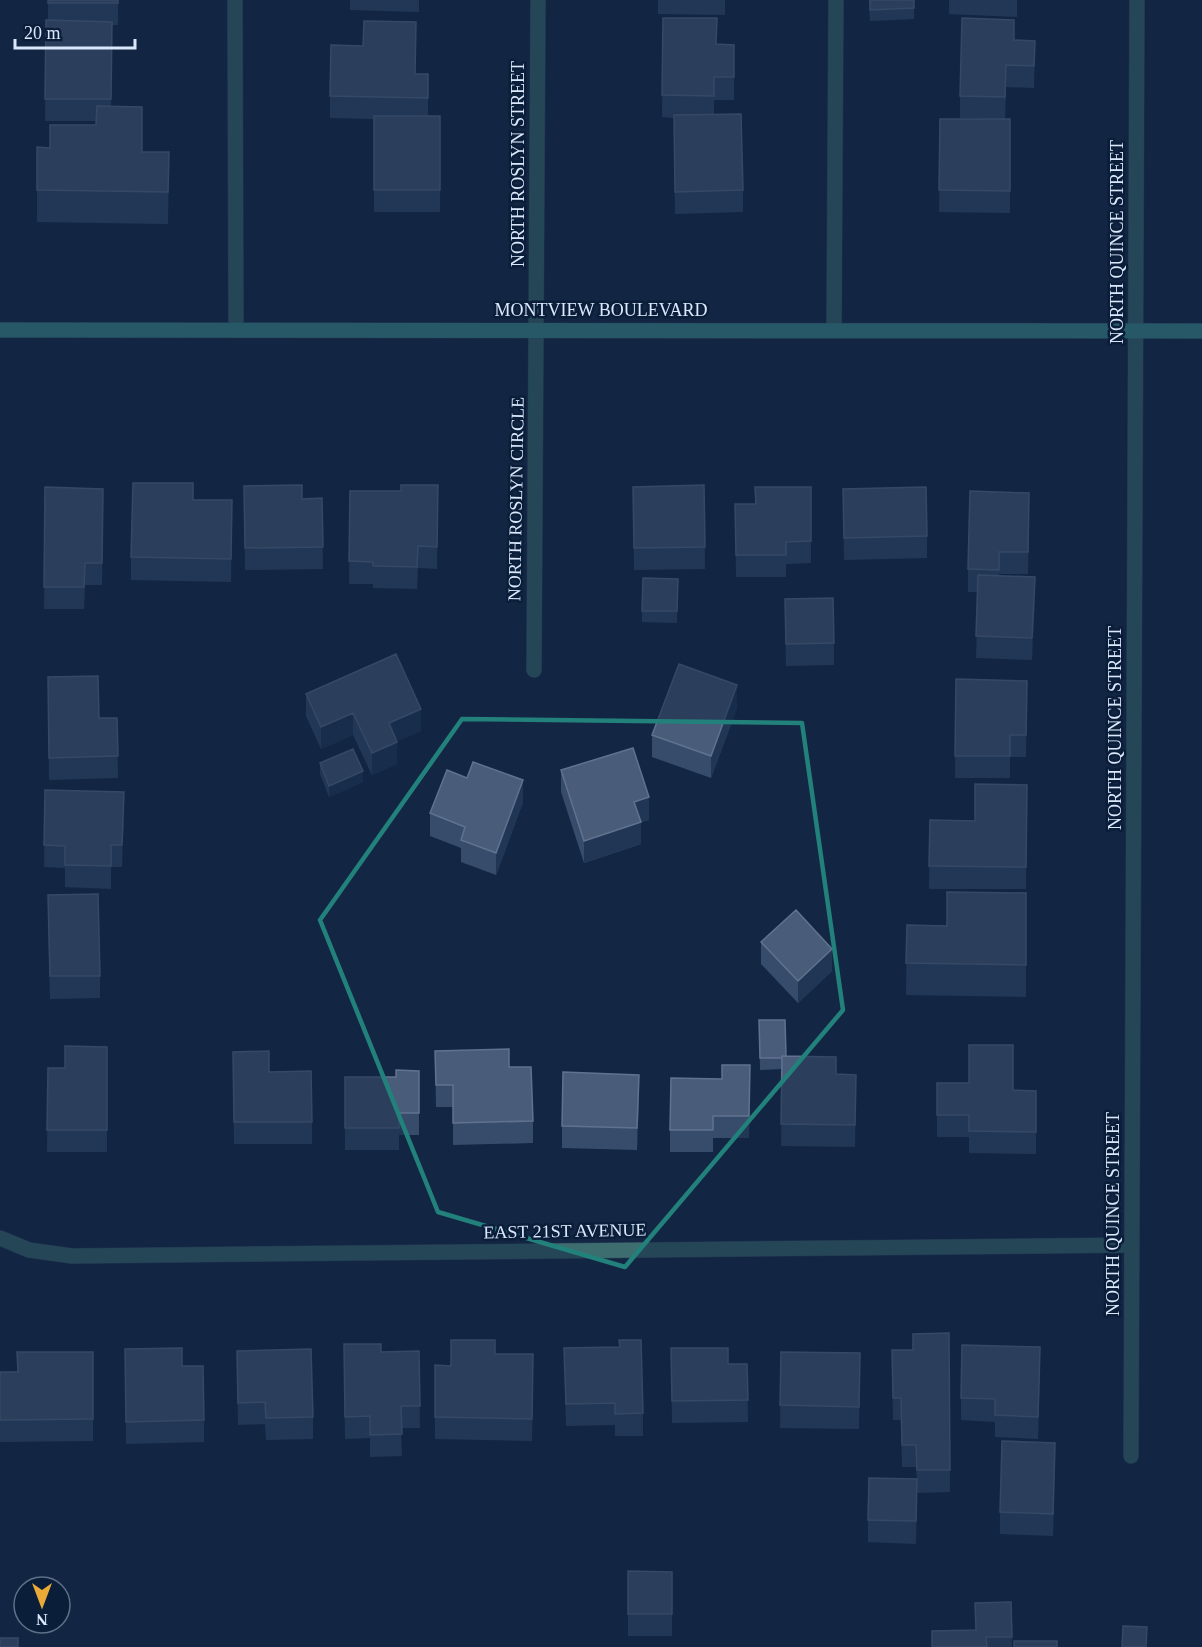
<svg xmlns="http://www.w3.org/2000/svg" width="1202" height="1647" viewBox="0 0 1202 1647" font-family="Georgia,serif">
<rect width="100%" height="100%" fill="#132744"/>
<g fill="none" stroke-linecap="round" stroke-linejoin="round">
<g stroke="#2f425e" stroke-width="16">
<path id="lane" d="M 235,0 L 236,330
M 834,330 L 836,0"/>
</g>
<g stroke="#2f425e" stroke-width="16">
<path id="street" d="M 534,670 L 538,0
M 0,1238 L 29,1250 L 72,1256 L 1132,1245
M 1131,1456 L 1137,0"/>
</g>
<g stroke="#2f425e" stroke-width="16">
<path id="secondary" d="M 0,330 L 1202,331"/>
</g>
<use href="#lane" stroke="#3d6d6e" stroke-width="15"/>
<use href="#street" stroke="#3d6d6e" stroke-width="15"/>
<use href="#secondary" stroke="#429496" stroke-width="15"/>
</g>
<path fill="#374c6a" d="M 48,0 L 118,0 L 118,25 L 112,25 L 111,106 L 142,152 L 169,152 L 168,224 L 37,222 L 37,147 L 50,148 L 96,125 L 97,121 L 45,121 L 46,20 L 48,21 Z
M 350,0 L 419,0 L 419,12 L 350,10 Z
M 658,0 L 725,0 L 725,15 L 658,14 Z
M 869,0 L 914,0 L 914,19 L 870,21 Z
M 949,0 L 1017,0 L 1017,17 L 949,14 Z
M 663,18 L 717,44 L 734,45 L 734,100 L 714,100 L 714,114 L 743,190 L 743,212 L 675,214 L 674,118 L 662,117 Z
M 1014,40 L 1035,41 L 1034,88 L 1006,87 L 1005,119 L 1010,119 L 1010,213 L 939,212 L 940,119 L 993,119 L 960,118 L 960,96 Z
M 428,74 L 428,116 L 440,116 L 440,212 L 374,212 L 374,119 L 330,118 L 330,96 Z
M 438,485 L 437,569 L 418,568 L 417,589 L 373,588 L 373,584 L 349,584 L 350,491 L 401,491 Z
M 704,485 L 705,569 L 634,570 L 633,487 Z
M 244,486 L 302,499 L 322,498 L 323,569 L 245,570 Z
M 45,487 L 103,511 L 102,585 L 85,585 L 84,609 L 44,609 Z
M 755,487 L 811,487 L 811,563 L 786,564 L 786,577 L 736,577 L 735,504 L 755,504 Z
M 843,489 L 927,536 L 927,558 L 844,560 Z
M 193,500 L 232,500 L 231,582 L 131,580 L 131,557 Z
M 1029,515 L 1028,574 L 999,574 L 999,576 L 1035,599 L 1032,660 L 976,658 L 978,592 L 968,592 L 968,569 Z
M 678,579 L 677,623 L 642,622 L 642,611 Z
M 785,599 L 834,643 L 834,665 L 786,666 Z
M 48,677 L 99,718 L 117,718 L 118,778 L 49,780 Z
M 956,679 L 1027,681 L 1026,757 L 1010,757 L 1010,778 L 955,778 Z
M 306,694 L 421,731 L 397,741 L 397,764 L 372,775 L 353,735 L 321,749 L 306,716 Z
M 737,708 L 711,778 L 652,757 L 652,735 Z
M 320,763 L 363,782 L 329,797 L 320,774 Z
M 561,770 L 649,820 L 641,822 L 641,844 L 584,863 L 561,792 Z
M 1027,785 L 1026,889 L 929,889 L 930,820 L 975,821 Z
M 45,790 L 124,814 L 122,867 L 111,867 L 111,889 L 65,887 L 65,868 L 44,867 Z
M 523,802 L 496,875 L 461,862 L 461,848 L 430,836 L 430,813 Z
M 1026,893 L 1026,997 L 906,995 L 907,925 L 947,926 Z
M 48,917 L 100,976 L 100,998 L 50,999 Z
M 761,942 L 832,971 L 798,1003 L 761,964 Z
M 759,1020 L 786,1056 L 836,1074 L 856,1075 L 855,1147 L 781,1146 L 782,1069 L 760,1070 Z
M 107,1047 L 107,1152 L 47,1152 L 48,1068 L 65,1068 Z
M 435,1051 L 509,1067 L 533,1121 L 533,1143 L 453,1145 L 453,1107 L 436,1107 Z
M 233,1052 L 269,1072 L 312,1122 L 312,1144 L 234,1144 Z
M 750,1065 L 749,1138 L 713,1138 L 713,1152 L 670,1152 L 670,1130 L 722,1079 Z
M 419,1071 L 419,1135 L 399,1135 L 399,1150 L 345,1150 L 345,1077 L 396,1077 Z
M 937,1083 L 1013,1090 L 1036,1091 L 1036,1154 L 969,1153 L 969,1137 L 937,1137 Z
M 639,1097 L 637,1150 L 562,1148 L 562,1126 Z
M 949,1333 L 950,1492 L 917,1493 L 916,1544 L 868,1542 L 868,1520 L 917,1479 L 916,1467 L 902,1467 L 901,1420 L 893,1420 L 892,1350 L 913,1350 Z
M 619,1340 L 643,1413 L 643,1436 L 615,1436 L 615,1425 L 566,1426 L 564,1348 L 619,1347 Z
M 344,1344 L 381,1352 L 419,1351 L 420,1428 L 401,1428 L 402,1456 L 370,1457 L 370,1438 L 345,1439 Z
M 671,1348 L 728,1364 L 747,1364 L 748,1422 L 672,1423 Z
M 125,1349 L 204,1420 L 204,1442 L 126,1444 Z
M 17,1352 L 93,1352 L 93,1441 L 0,1442 L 0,1372 L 17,1372 Z
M 781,1352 L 860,1353 L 859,1429 L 780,1428 Z
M 495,1354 L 533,1354 L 532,1441 L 435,1439 L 435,1365 L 451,1366 Z
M 1040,1369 L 1038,1439 L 995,1437 L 995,1422 L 961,1420 L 961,1398 Z
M 237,1373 L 313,1417 L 313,1439 L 266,1440 L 265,1424 L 238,1425 Z
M 1055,1465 L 1053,1536 L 1000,1534 L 1000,1512 Z
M 628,1571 L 672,1572 L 672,1636 L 628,1636 Z
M 1011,1602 L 1012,1647 L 932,1647 L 975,1630 Z"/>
<path fill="#213654" d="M 1035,577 L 1035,599 L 1032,660 L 1032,638 Z
M 737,685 L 737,708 L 711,778 L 711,756 Z
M 421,709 L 421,731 L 389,745 L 389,723 Z
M 353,713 L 353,735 L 321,749 L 321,727 Z
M 397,742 L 397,764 L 372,775 L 372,753 Z
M 363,771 L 363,782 L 329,797 L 329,786 Z
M 523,780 L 523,802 L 496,875 L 496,853 Z
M 124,792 L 124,814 L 122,867 L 122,845 Z
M 649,797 L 649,820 L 641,822 L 641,844 L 584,863 L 584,841 L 634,802 Z
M 832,949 L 832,971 L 798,1003 L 798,981 Z
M 639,1075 L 639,1097 L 637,1150 L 637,1128 Z"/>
<path fill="#495d7a" stroke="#60728e" stroke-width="1.5" d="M 48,0 L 118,0 L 118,3 L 48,3 Z
M 870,0 L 914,0 L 914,8 L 870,10 Z
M 663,18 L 717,18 L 716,44 L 734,45 L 734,77 L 714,77 L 714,96 L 662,95 Z
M 962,18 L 1014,20 L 1014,40 L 1035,41 L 1034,66 L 1006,65 L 1005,97 L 960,96 Z
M 46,20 L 112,22 L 111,99 L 45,99 Z
M 364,21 L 416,22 L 415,74 L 428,74 L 428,98 L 330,96 L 331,45 L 363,46 Z
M 97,106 L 142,107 L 142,152 L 169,152 L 168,192 L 37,190 L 37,147 L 50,148 L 50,125 L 96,125 Z
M 741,114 L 743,190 L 675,192 L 674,115 Z
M 374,116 L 440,116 L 440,190 L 374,190 Z
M 940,119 L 1010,119 L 1010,191 L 939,190 Z
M 133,483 L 193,483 L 193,500 L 232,500 L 231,559 L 131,557 Z
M 302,485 L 302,499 L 322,498 L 323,547 L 245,548 L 244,486 Z
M 401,485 L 438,485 L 437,547 L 418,546 L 417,567 L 373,566 L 373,562 L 349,561 L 350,491 L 401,491 Z
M 704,485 L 705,547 L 634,548 L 633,487 Z
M 45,487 L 103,489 L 102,563 L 85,563 L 84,587 L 44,587 Z
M 755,487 L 811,487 L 811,541 L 786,542 L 786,555 L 736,555 L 735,504 L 756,504 Z
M 926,487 L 927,536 L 844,538 L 843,489 Z
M 970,491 L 1029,493 L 1028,552 L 999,552 L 999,570 L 968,569 Z
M 978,575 L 1035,577 L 1032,638 L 976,636 Z
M 643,578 L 678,579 L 677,611 L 642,611 Z
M 833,598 L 834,643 L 786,644 L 785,599 Z
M 396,654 L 421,709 L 389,723 L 397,742 L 372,753 L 353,713 L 321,727 L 306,694 Z
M 679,664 L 737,685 L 711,756 L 652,735 Z
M 98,676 L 99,718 L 117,718 L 118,756 L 49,758 L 48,677 Z
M 956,679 L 1027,681 L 1026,735 L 1010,735 L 1010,756 L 955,756 Z
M 633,748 L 649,797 L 634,802 L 641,822 L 584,841 L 561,770 Z
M 353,749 L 363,771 L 329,786 L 320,763 Z
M 473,762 L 523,780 L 496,853 L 461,840 L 465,827 L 430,813 L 447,770 L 467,778 Z
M 975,784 L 1027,785 L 1026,867 L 929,866 L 930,820 L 975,821 Z
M 45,790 L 124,792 L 122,845 L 111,845 L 111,866 L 65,865 L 65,846 L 44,845 Z
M 947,892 L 1026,893 L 1026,965 L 906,963 L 907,925 L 947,926 Z
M 98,894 L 100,976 L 50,976 L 48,895 Z
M 796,910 L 832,949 L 798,981 L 761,942 Z
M 759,1020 L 785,1020 L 786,1056 L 782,1056 L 782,1058 L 760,1058 Z
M 969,1045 L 1013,1045 L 1013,1090 L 1036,1091 L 1036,1132 L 969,1131 L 969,1115 L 937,1115 L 937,1083 L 969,1083 Z
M 65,1046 L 107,1047 L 107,1130 L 47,1130 L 48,1068 L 65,1068 Z
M 509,1049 L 509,1067 L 531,1067 L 533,1121 L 453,1123 L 453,1085 L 436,1085 L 435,1051 Z
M 269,1051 L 269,1072 L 311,1071 L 312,1122 L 234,1122 L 233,1052 Z
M 782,1056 L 836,1057 L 836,1074 L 856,1075 L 855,1125 L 781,1124 Z
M 722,1065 L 750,1065 L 749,1116 L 713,1116 L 713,1130 L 670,1130 L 671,1078 L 722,1079 Z
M 396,1070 L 419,1071 L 419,1113 L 399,1113 L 399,1128 L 345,1128 L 345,1077 L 396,1077 Z
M 563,1072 L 639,1075 L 637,1128 L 562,1126 Z
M 949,1333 L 950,1470 L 917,1470 L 916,1445 L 902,1445 L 901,1398 L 893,1398 L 892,1350 L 913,1350 L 913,1334 Z
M 451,1340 L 495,1340 L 495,1354 L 533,1354 L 532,1419 L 435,1417 L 435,1365 L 451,1366 Z
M 619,1340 L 641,1340 L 643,1413 L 615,1414 L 615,1403 L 566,1404 L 564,1348 L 620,1347 Z
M 344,1344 L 381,1344 L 381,1352 L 419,1351 L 420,1406 L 401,1406 L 402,1434 L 370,1435 L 370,1416 L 345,1417 Z
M 962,1345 L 1040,1347 L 1038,1417 L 995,1415 L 995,1399 L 961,1398 Z
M 182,1348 L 182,1366 L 203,1366 L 204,1420 L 126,1422 L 125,1349 Z
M 671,1348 L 728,1348 L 728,1364 L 747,1364 L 748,1400 L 672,1401 Z
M 311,1349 L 313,1417 L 266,1418 L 265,1402 L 238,1403 L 237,1351 Z
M 17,1352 L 93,1352 L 93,1419 L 0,1420 L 0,1372 L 18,1372 Z
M 781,1352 L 860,1353 L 859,1407 L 780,1405 Z
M 1002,1441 L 1055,1443 L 1053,1514 L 1000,1512 Z
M 869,1478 L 917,1479 L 916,1521 L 868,1520 Z
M 628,1571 L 672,1572 L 672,1614 L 628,1614 Z
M 1011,1602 L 1012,1637 L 986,1637 L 987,1647 L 932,1647 L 932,1631 L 976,1630 L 975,1603 Z
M 1123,1626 L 1147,1627 L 1146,1647 L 1122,1647 Z
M 0,1638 L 18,1638 L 18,1647 L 0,1647 Z
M 1014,1641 L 1057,1641 L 1057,1647 L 1014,1647 Z"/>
<path d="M0 0H1202V1647H0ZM 462,719 L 802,723 L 843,1010 L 625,1267 L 438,1212 L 320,920 Z" fill="#132744" fill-opacity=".55" fill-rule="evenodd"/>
<path fill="none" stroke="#23817c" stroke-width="4.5" stroke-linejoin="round" d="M 462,719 L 802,723 L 843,1010 L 625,1267 L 438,1212 L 320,920 Z"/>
<g text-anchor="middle" stroke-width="5" stroke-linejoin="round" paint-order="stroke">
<g font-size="18" fill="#dbe8fc" stroke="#0a1e3a">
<text transform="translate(518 164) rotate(-90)" y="6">NORTH ROSLYN STREET</text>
<text transform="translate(1117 242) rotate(-90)" y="6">NORTH QUINCE STREET</text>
<text x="601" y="316">MONTVIEW BOULEVARD</text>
<text transform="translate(516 499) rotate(-89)" y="6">NORTH ROSLYN CIRCLE</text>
<text transform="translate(1115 728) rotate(-90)" y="6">NORTH QUINCE STREET</text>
<text transform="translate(1113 1214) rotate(-90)" y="6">NORTH QUINCE STREET</text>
<text transform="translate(565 1231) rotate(-1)" y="6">EAST 21ST AVENUE</text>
</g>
</g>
<g transform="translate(42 1605) rotate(180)"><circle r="28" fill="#0a1e3a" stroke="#5e6f88" stroke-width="1.5"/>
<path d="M0-4.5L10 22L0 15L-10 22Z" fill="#eaaa38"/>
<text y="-9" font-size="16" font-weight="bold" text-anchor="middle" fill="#dbe8fc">N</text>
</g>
<path d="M15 39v9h120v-9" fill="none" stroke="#dbe8fc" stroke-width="3"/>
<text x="24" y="39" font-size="18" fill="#dbe8fc" stroke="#0a1e3a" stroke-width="4.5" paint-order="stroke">20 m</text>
</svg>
